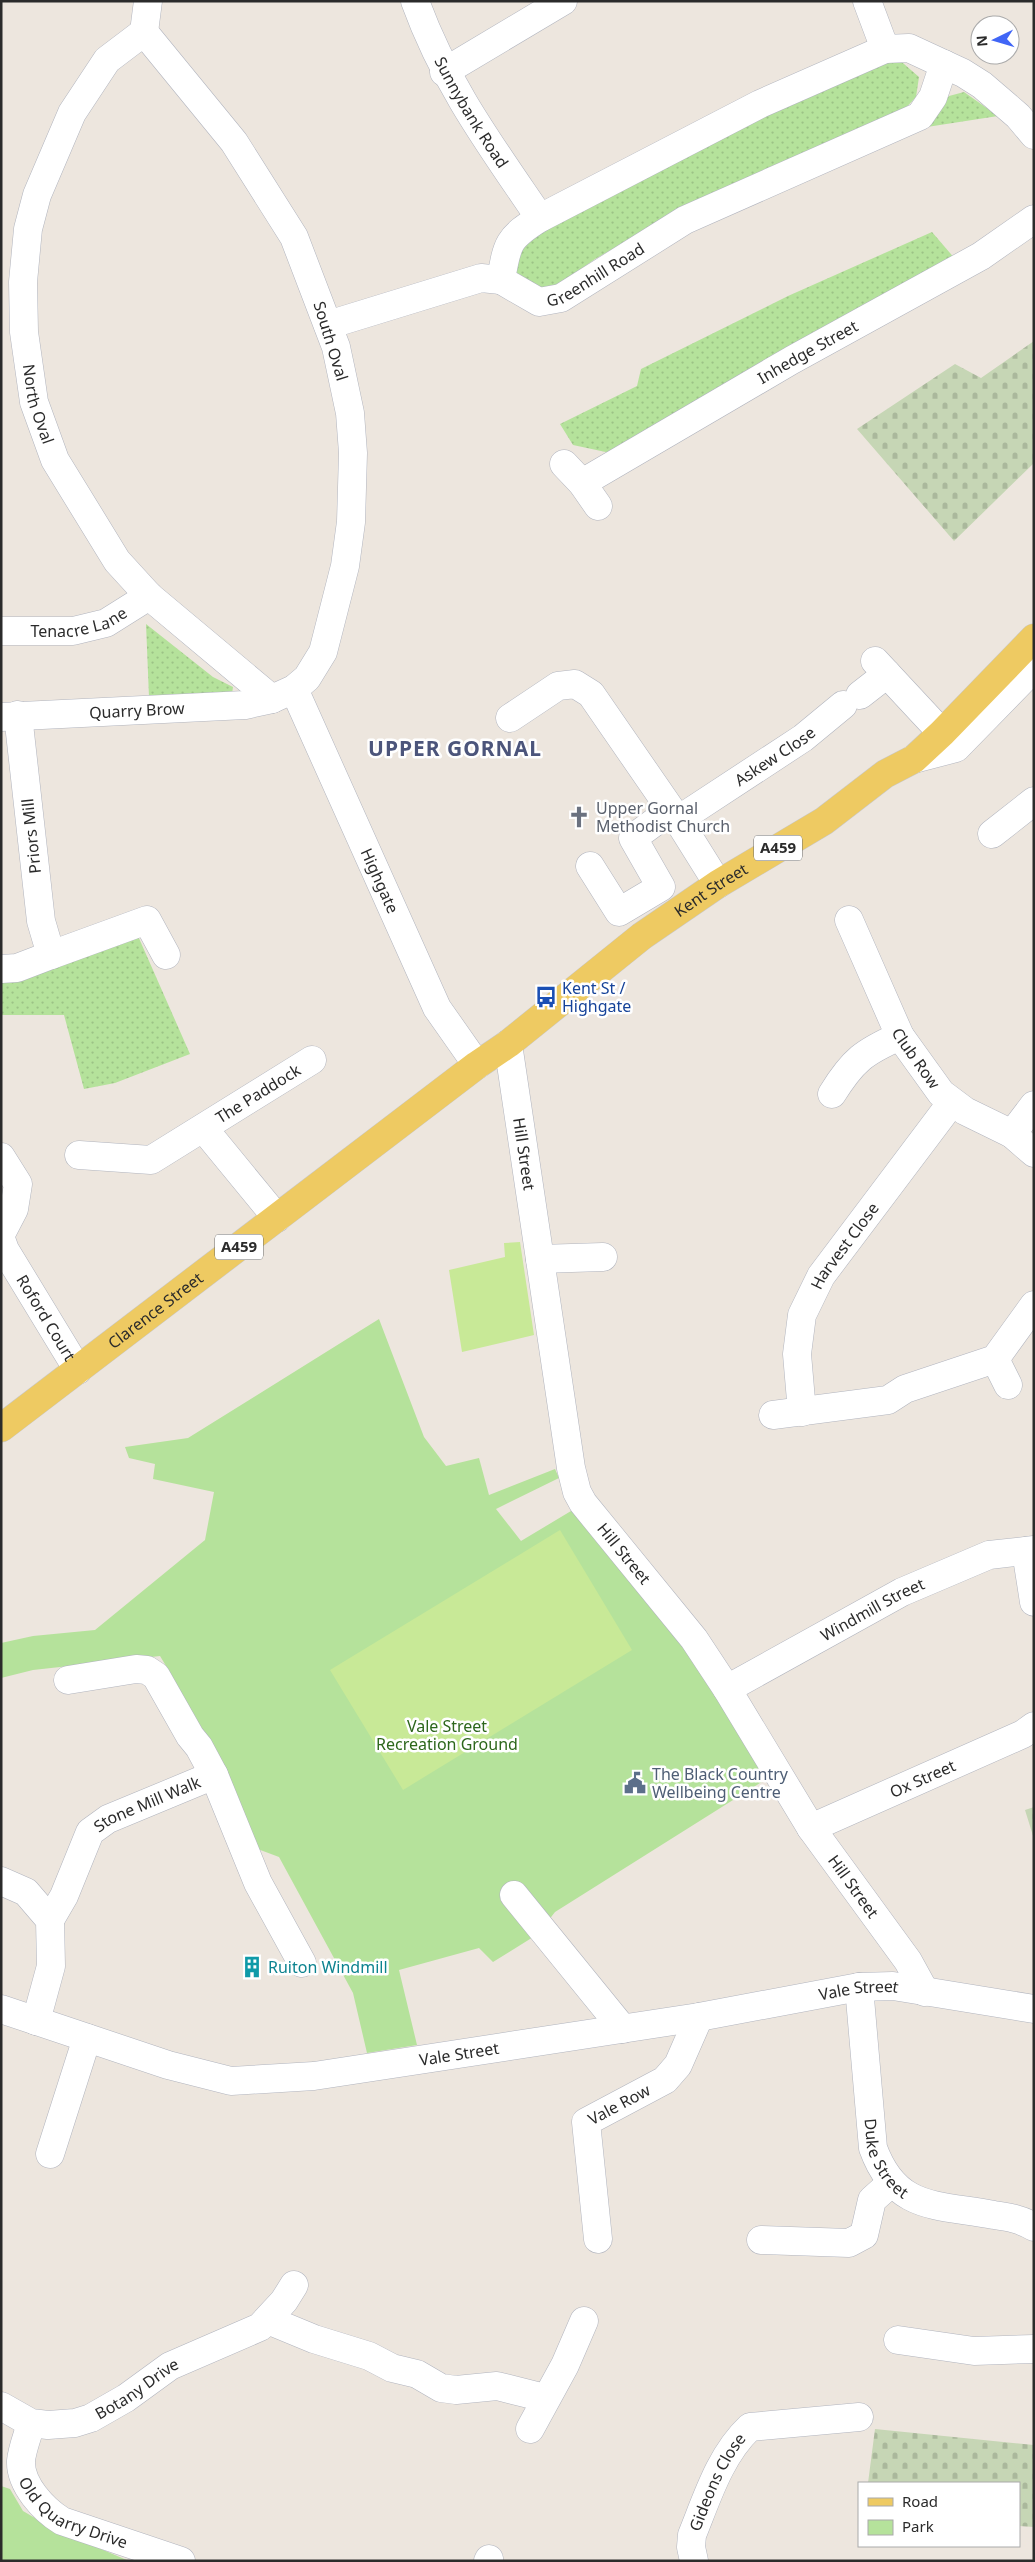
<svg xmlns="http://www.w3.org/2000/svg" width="1035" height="2562" viewBox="0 0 1035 2562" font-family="'Noto Sans',sans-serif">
<defs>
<pattern id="grass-dots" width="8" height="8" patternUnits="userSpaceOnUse" patternTransform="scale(1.25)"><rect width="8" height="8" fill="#b5e29b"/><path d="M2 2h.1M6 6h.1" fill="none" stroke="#9cc286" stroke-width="1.8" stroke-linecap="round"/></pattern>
<pattern id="cemetery-stones" width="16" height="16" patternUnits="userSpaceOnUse" patternTransform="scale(1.25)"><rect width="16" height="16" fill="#c6d6b5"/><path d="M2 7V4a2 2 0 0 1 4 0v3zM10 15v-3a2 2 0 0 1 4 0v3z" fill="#aab89c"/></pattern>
</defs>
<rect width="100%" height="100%" fill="#ede6de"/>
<path fill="url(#grass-dots)" d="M 896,57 L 919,77 L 916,97 L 900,114 L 679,212 L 595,259 L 562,283 L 541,289 L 517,276 L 515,258 L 527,237 L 795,98 Z
M 964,92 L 998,116 L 927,127 L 949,96 Z
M 932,232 L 956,260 L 615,454 L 573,445 L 560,424 L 637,386 L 641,369 L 788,296 Z
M 146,624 L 213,677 L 233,687 L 232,694 L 149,697 Z
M 138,936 L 190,1054 L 115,1083 L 84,1089 L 64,1015 L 1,1015 L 1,976 Z"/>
<path fill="url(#cemetery-stones)" d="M 1034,341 L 1034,463 L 954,541 L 857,429 L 955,364 L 981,378 Z
M 1034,1807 L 1034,1839 L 1025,1810 Z
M 875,2429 L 1034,2445 L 1034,2527 L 1019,2526 L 1019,2483 L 868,2483 Z"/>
<path fill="#b5e29b" d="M 379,1319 L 424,1437 L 446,1466 L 479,1458 L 489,1495 L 555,1469 L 559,1478 L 496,1509 L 521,1541 L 576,1508 L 710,1673 L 768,1778 L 555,1912 L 538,1934 L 493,1962 L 479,1948 L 399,1970 L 417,2045 L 367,2053 L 353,1993 L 279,1857 L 255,1848 C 226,1783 198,1717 160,1656 L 33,1670 L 1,1678 L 1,1643 L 33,1636 L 95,1630 L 205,1540 L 214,1492 L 153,1479 L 155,1464 L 129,1458 L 125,1447 L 188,1438 Z
M 1,2486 L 10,2489 L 23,2511 L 52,2528 L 129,2561 L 1,2561 Z"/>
<path fill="#c8e997" d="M 520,1242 L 534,1335 L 462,1352 L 449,1270 L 505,1257 L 504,1243 Z
M 560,1530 L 632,1650 L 403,1790 L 330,1670 Z"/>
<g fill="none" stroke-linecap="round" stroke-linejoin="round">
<g stroke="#b1b4be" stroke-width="29">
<g id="minor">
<path id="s1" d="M 415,1 C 445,84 491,146 540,218"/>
<path d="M 867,1 L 885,49 L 909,48 L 963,73 L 982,85 L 1018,116 L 1034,135"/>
<path id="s2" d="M 144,32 L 107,60 L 72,113 L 37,195 L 28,229 L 23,282 L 24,332 L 34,402 L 55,460 L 117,561 L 149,596 L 272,699"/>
<path d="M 144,32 L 148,1"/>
<path id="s3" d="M 885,49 L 760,104 L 540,218 C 508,238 507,243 501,280 L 539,302 L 561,298 L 685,220 L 920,116 L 933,97 L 944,64"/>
<path d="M 444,72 L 563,1"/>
<path d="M 328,325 L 481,278 L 501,280"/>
<path d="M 564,464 L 582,483 L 598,506"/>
<path id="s4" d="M 582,483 L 792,360 L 981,256 L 1034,219"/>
<path id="s5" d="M 1,631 L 73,631 L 106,623 L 149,596"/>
<path d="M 875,661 L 942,733"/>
<path id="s6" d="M 294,689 L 437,1008 L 477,1065"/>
<path d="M 860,695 L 887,674"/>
<path id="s7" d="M 1,717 L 245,705 L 272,699 L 294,689 L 307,678 L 323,652 L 345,566 L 351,522 L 353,453 L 350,413 L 336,347 L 294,237 L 234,142 L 144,32"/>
<path d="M 510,718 L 558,686 L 575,684 L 591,694 L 678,820 L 718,884"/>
<path d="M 914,759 L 956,748 L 1034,668"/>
<path id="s8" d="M 678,820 L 803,738 L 843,705"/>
<path d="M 992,834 L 1034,801"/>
<path d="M 590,866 L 619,912 L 661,887 L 633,838 L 671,810"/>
<path id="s9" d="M 849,920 L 900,1036 L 941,1093 L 965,1111 L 1012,1134 L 1034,1153"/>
<path d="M 51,955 L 147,920 L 166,955"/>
<path d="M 1,969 L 17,968 L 51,955 L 41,921 L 18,715"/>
<path id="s10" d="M 508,1044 L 571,1468 L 577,1492 L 583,1503 L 694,1639 L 727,1689 L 811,1828 L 908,1961 L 925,1992"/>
<path d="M 832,1094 C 853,1060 864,1052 900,1036"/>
<path d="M 204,1129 L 277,1218"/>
<path d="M 1012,1134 L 1034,1105"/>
<path id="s11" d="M 79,1155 L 151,1160 L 312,1060"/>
<path d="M 1,1157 L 18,1184 L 14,1209 L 1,1234"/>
<path id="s12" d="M 1,1239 L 5,1250 L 78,1370"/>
<path d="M 540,1259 L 603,1257"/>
<path d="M 995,1359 L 1008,1385"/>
<path id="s13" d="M 802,1412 L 797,1354 L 802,1315 L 821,1276 L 952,1102"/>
<path d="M 773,1415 L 888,1400 L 905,1389 L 995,1359 L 1034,1305"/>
<path d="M 1026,1551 L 1034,1602"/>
<path d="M 68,1680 L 136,1669 L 147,1670 L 156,1676 L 190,1736 L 199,1747 L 214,1775 L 258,1883 L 302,1963"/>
<path id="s14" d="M 727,1689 L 902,1592 L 989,1555 L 1034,1550"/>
<path id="s15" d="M 811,1828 L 1023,1734 L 1034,1726"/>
<path d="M 1,1881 L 26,1892 L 50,1920 L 51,1966 L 36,2021"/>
<path d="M 514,1895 L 623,2029"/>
<path id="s16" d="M 50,1920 L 64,1896 L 90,1832 L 108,1819 L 214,1775"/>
<path id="s17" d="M 859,1987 L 873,2148 C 896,2211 936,2204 994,2215 C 1008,2217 1021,2219 1034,2227"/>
<path id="s18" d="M 1,2009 L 168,2065 L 231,2081 L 314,2076 L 699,2017 L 859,1987 L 893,1986 L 1034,2009"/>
<path d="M 50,2154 L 87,2038"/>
<path id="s19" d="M 598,2239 L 586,2122 L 665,2080 L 678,2065 L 699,2017"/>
<path d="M 761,2240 L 849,2243 L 864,2235 L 872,2200 L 891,2183"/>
<path d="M 268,2320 L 314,2339 L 369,2356 L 392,2368 L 417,2374 L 441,2388 L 456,2390 L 497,2386 L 545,2398"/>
<path d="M 898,2340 L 974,2351 L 1034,2349"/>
<path id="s20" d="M 1,2406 L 31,2423 L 48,2425 L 75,2423 L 91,2418 L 126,2398 L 170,2366 L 260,2327 L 284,2301 L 294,2285"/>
<path id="s21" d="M 31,2423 C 28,2435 22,2449 21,2461 C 20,2485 44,2510 62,2521 L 181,2561"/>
<path d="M 530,2429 L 565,2365 L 584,2321"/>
<path d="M 488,2561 L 489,2559"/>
<path id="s22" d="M 694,2561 L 691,2547 L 692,2535 C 707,2498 720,2455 750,2427 L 859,2417"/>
</g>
</g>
<g stroke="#c8c8c8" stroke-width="29">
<g id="major">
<path id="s23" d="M 1,1428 L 477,1065 L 508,1044 L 642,936 L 718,884 L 824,821 L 885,774 L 914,759 L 942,733 L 1034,638"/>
</g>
</g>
<use href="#minor" stroke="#fff" stroke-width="28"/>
<use href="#major" stroke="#eeca62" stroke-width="28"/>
</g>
<defs>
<g id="church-bare" transform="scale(1.725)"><path d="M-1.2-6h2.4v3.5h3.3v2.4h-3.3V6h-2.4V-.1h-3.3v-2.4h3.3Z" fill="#6b7280" stroke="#fff" stroke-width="2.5" paint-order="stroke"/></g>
<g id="bus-bare" transform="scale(1.725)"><path d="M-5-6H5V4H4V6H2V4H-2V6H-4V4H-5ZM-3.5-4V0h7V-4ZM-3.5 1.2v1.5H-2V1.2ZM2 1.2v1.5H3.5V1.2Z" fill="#1a4fb4" stroke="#fff" stroke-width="2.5" paint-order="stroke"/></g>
<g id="civic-bare" transform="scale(1.725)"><path d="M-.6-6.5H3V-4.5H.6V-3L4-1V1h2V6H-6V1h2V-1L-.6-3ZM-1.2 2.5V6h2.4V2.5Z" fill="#5c6f8a" stroke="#fff" stroke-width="2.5" paint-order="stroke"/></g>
<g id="building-bare" transform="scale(1.725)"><path d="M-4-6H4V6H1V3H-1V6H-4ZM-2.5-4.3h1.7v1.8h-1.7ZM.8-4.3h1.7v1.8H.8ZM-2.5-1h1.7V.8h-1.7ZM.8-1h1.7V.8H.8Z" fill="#0f9aa8" stroke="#fff" stroke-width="2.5" paint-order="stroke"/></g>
</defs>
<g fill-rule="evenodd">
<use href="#church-bare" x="579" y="817"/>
<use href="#bus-bare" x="546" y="997"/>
<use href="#civic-bare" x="635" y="1783"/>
<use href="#building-bare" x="252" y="1967"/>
</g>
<g text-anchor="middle" stroke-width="5" stroke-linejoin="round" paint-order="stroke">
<g fill="#fff" stroke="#6b6b6b" stroke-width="1">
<rect x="754" y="835.5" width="48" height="25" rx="4"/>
<rect x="215" y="1234.5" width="48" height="25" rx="4"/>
</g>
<g font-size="15" font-weight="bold" fill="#2b2b2b">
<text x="778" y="853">A459</text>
<text x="239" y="1252">A459</text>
</g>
<g font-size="16" fill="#2b2b2b" stroke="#fff">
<text dy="6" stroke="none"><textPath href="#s1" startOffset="125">Sunnybank Road</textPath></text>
<text dy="6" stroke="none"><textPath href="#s3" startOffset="569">Greenhill Road</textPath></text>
<text transform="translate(331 341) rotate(73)" y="6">South Oval</text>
<text dy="6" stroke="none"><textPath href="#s4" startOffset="261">Inhedge Street</textPath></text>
<text dy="6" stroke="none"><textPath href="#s2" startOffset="411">North Oval</textPath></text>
<text dy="6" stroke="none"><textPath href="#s5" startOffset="79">Tenacre Lane</textPath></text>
<text dy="6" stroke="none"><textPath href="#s7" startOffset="136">Quarry Brow</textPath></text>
<text dy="6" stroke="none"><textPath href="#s8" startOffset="116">Askew Close</textPath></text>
<text transform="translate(31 836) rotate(-96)" y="6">Priors Mill</text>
<text dy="6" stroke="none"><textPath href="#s6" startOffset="210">Highgate</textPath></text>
<text dy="6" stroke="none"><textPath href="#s23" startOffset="891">Kent Street</textPath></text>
<text dy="6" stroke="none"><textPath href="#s9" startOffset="154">Club Row</textPath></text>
<text dy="6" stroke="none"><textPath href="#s11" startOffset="198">The Paddock</textPath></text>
<text dy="6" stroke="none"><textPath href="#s10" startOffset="111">Hill Street</textPath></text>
<text dy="6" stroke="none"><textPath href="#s13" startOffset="179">Harvest Close</textPath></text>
<text dy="6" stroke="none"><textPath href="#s23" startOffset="194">Clarence Street</textPath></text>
<text dy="6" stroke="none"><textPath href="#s12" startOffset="91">Roford Court</textPath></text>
<text dy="6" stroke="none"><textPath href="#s10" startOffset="531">Hill Street</textPath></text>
<text dy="6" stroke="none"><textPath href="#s14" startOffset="166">Windmill Street</textPath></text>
<text dy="6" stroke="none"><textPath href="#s15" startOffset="122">Ox Street</textPath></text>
<text dy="6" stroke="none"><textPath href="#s16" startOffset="161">Stone Mill Walk</textPath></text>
<text dy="6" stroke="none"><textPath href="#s10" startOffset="936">Hill Street</textPath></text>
<text dy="6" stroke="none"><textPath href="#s18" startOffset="876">Vale Street</textPath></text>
<text dy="6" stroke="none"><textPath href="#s18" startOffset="471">Vale Street</textPath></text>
<text dy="6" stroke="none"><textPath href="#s19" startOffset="155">Vale Row</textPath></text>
<text dy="6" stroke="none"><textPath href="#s17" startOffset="176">Duke Street</textPath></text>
<text dy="6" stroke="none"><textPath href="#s20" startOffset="150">Botany Drive</textPath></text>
<text dy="6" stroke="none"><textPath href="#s22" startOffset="85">Gideons Close</textPath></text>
<text dy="6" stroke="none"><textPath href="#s21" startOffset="120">Old Quarry Drive</textPath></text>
</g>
<g font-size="16" fill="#5b616d" stroke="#fff" text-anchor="start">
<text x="596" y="814">Upper Gornal<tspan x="596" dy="18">Methodist Church</tspan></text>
</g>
<g font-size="16" fill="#164399" stroke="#fff" text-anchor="start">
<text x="562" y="994">Kent St /<tspan x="562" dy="18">Highgate</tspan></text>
</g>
<g font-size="16" fill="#2d671c" stroke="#fff">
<text x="447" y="1732">Vale Street<tspan x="447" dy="18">Recreation Ground</tspan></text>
</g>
<g font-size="16" fill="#4e5e75" stroke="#fff" text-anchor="start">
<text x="652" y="1780">The Black Country<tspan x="652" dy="18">Wellbeing Centre</tspan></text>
</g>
<g font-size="16" fill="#0d838f" stroke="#fff" text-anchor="start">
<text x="268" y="1973">Ruiton Windmill</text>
</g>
<g font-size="21" font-weight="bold" letter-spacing="1" fill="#4c557b" stroke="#fff">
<text x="455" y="756">UPPER GORNAL</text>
</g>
</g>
<rect width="1035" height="2562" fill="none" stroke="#2b2b2b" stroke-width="5"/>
<rect x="858" y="2482" width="162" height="65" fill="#ffffff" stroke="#aaaaaa"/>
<rect x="868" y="2498" width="25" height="8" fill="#eeca62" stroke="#aaaaaa"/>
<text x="902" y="2507" font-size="15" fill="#2b2b2b">Road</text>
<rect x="868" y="2520" width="25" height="15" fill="#b5e29b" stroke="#aaaaaa"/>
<text x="902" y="2532" font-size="15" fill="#2b2b2b">Park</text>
<g transform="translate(995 40) rotate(265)"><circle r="24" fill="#ffffff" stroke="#aaaaaa"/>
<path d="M0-4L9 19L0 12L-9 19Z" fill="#4166f6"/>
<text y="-8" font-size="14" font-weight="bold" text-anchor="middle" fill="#2b2b2b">N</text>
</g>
</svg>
